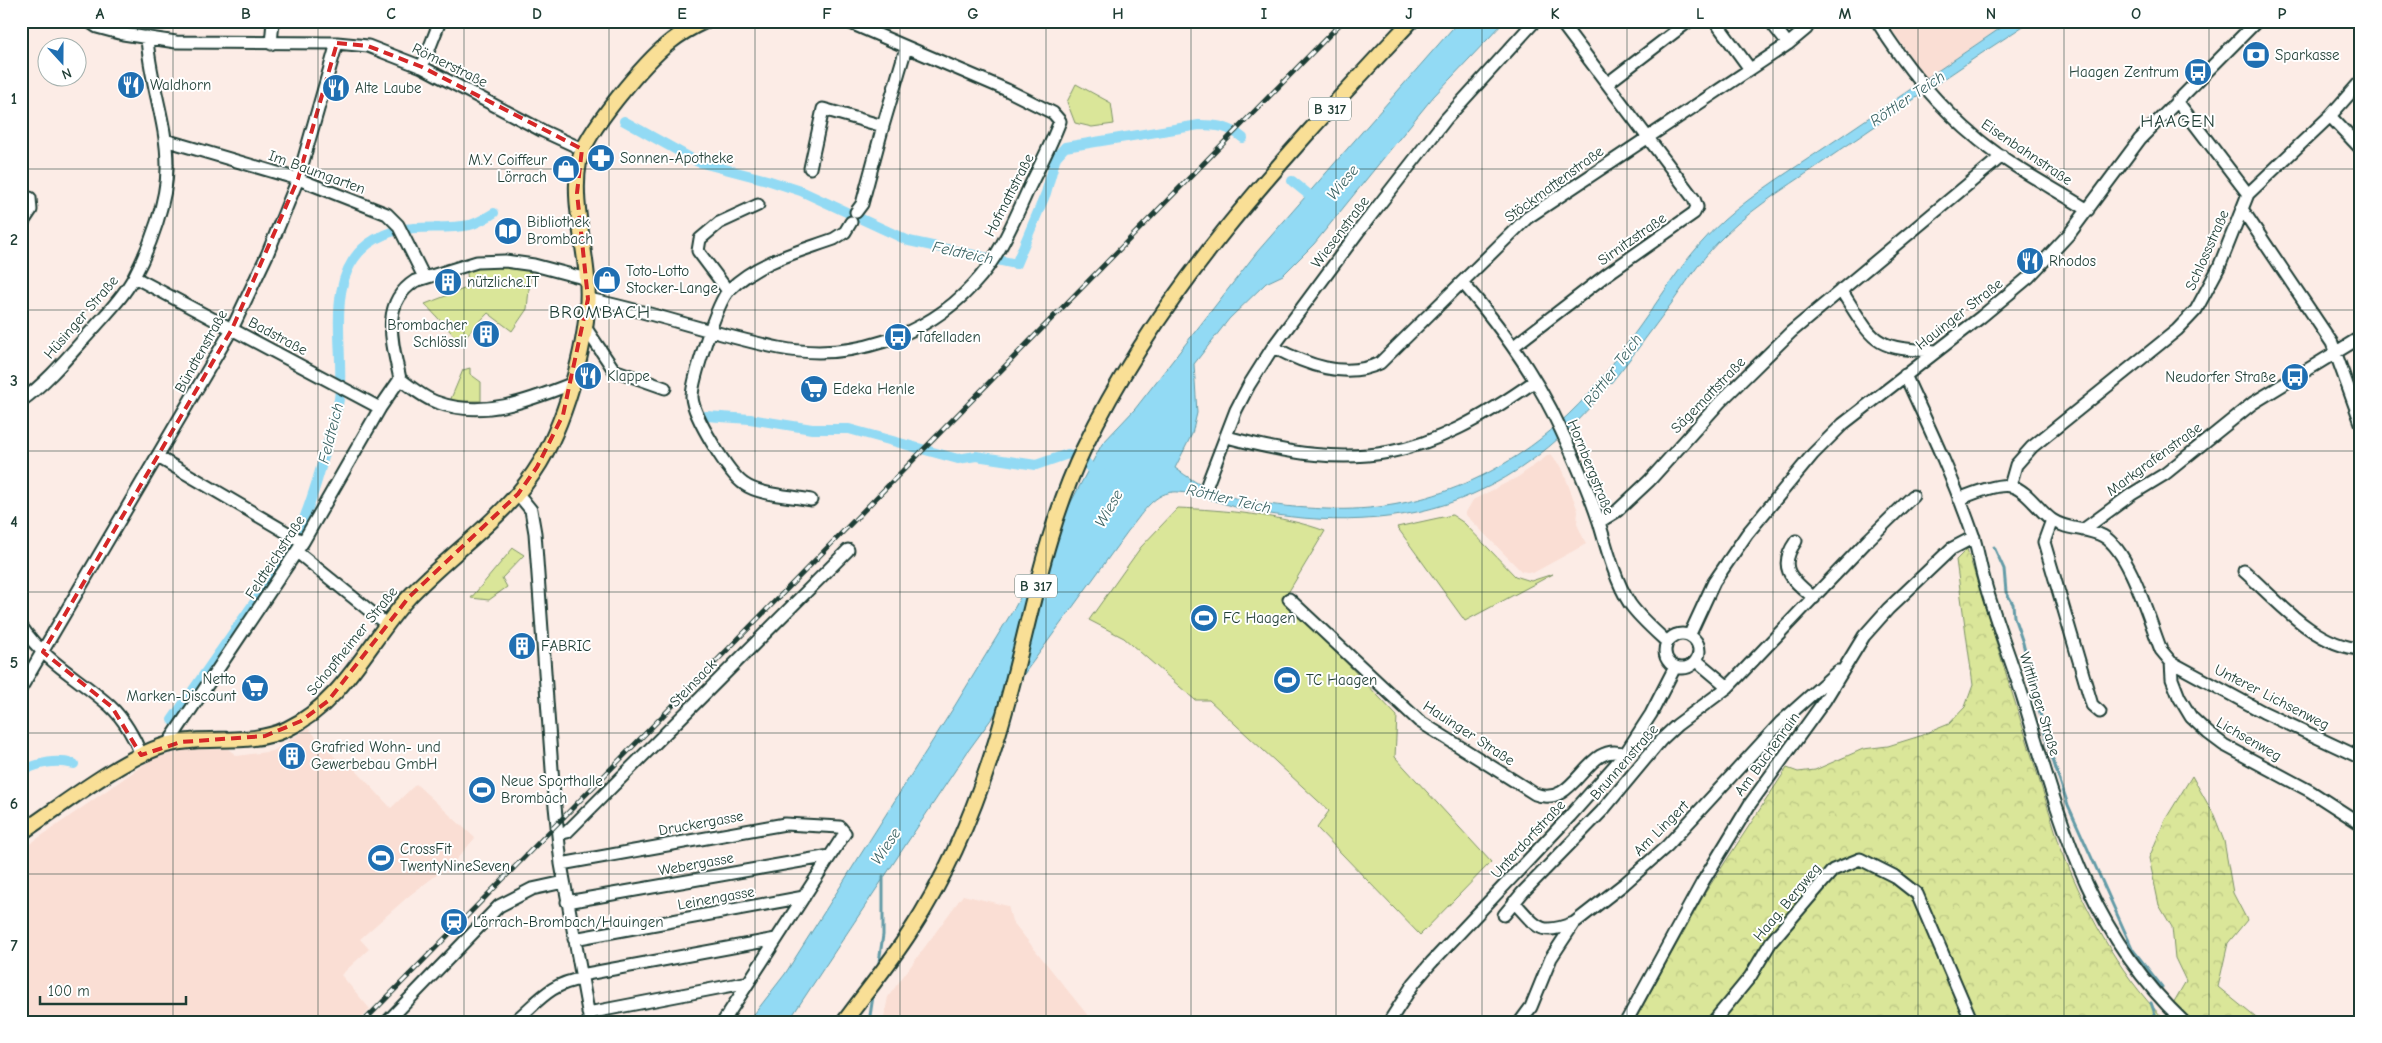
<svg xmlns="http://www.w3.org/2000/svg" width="2382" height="1043" viewBox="0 0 2382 1043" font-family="'Comic Neue',sans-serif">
<defs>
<pattern id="forest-crowns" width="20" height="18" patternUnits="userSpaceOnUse" patternTransform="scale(1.25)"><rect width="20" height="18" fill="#dae699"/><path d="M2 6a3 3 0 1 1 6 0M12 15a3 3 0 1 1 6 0" fill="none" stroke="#bbc684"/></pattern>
</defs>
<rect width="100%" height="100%" fill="#fcece6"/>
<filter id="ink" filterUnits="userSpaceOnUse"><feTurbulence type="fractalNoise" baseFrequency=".02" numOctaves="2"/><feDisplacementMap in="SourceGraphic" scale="10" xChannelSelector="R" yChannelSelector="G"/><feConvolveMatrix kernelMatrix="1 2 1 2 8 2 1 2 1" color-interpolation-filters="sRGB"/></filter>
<g filter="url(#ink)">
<path fill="#faded4" d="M 1886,21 L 2011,21 L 1926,79 Z
M 1550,454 L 1562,468 L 1578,511 L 1577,524 L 1586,544 L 1533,573 L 1521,571 L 1465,514 L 1473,500 L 1518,477 Z
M 308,728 L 345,768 L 350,764 L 391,808 L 416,784 L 475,838 L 454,862 L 410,895 L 360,939 L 369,949 L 341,975 L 370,1009 L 358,1022 L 21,1022 L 21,850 L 152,759 L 193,748 L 228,749 L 237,756 L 273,751 Z
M 963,895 L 1008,906 L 1012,921 L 1093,1022 L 883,1022 L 888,997 Z"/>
<path fill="url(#forest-crowns)" stroke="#7c9266" d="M 1967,549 L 2060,846 C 2085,909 2116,970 2164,1019 L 2186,981 L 2175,958 L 2172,927 L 2159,905 L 2149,858 L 2165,820 L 2192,776 L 2214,815 L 2224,841 L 2233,893 L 2247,920 L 2228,943 L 2218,987 L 2261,1022 L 1634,1022 L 1705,893 L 1787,768 L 1798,772 L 1815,770 L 1863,749 L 1888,746 L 1917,737 L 1949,724 L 1965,707 L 1973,685 L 1956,560 Z"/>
<path fill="#dae699" stroke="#7c9266" d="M 1076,84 L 1111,103 L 1114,124 L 1092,127 L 1075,123 L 1067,102 Z
M 492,264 L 531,269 L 527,309 L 512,331 L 488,313 L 460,342 L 425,304 L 469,287 L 466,267 Z
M 470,368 L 470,374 L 481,382 L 481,401 L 450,401 L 463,370 Z
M 1178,508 C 1223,510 1283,515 1325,531 L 1285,598 L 1397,716 L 1395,757 L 1491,862 L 1420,935 L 1317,828 L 1329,811 L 1209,700 L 1195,700 L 1124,638 L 1089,620 L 1141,547 Z
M 1452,515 L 1464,523 L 1515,576 L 1531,581 L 1553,574 L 1465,621 L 1397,527 Z
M 513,548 L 524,555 L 502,578 L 507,587 L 489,600 L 471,598 Z"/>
<path fill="#92daf4" stroke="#649ba7" d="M 1459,21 L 1505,21 L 1433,97 L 1314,244 L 1283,275 L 1266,283 L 1229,319 L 1194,364 L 1197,413 L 1192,434 L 1175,468 C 1188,477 1200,486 1215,492 C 1244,503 1295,508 1327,509 C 1418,513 1504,477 1569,414 C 1596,389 1618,356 1640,326 C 1666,290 1689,251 1723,221 C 1755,192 1792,170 1827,146 C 1888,104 1950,63 2011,21 L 2031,21 C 1964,64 1899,110 1833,155 C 1797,181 1757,204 1726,234 C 1705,254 1690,277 1674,300 C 1616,378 1565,454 1473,494 C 1402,525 1323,525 1248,510 C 1230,507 1188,490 1173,492 C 1152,494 1141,516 1128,531 L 968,751 L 788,1022 L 748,1022 L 785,974 L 954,707 L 1015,607 L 1102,444 L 1135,409 L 1257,252 Z"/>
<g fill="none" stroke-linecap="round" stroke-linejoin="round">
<path stroke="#649ba7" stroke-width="3" d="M 1994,547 L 2004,569 L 2006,592 L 2013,604 L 2014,617 L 2023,643 L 2047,742 L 2068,805 L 2133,950 L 2162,987
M 878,969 L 883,935 L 883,876
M 2151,1003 L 2158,1022
M 869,1022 L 874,990"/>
<path stroke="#92daf4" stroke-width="10" d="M 624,121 L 698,162 L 767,180 L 801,191 L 909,241 L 1016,264 L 1046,193 L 1056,157 L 1065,147 L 1199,125 C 1217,125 1229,126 1243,138
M 1292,181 L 1318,202
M 706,416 L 750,419 L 812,429 L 849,429 L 958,459 L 976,456 L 1036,465 L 1068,454 L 1083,459 L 1092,470 L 1101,471
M 172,720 L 289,553 C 307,517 318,479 329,439 C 332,426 337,412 339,399 C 346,352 322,279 368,244 C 402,219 434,232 470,225 C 478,223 487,217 494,213
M 21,771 C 40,763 54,759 74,764"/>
<g stroke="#1f3d34" stroke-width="15">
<path id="minor" d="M 88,21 L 97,27 L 123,34 L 176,42 L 337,43 L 368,46 L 422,67 L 543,131 L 582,149
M 678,21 L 686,30
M 1715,21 L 1750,69
M 1770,21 L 1788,44
M 1877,21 C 1904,65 1939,107 1979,140 C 2012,167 2052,187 2088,210
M 271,44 L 273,21
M 422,67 L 440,21
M 1608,83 L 1689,21
M 2177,101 L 2248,194
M 2330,116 L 2361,149
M 165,140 L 298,179 L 387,214 L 398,225 L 424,277
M 810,168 L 823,109 L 883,126
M 2242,209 L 2332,343 L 2361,423
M 856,212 L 862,204 L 883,126 L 906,48
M 21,225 L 31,210 L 30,198
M 134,277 L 380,408
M 1462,282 C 1502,328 1536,375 1561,430 C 1575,460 1589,491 1599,522 C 1606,546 1616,583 1630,604 C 1640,618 1654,630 1667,642
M 1841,290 C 1875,343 1872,349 1937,351
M 728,291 L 698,251 L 700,239 L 719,223 L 758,205
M 588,299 C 653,312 715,335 779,348 C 849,362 925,337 973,285 C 998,259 1013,223 1028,190 C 1039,167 1051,145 1060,121 L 1053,113 L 1007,90 L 846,21
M 585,327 L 614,370 L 665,388
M 1514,346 L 1606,275 L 1694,213 L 1697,207 L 1694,199 L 1560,21
M 1273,347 C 1305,364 1345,380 1380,363 L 1527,218 L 1788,44 L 1806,29 L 1811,21
M 1905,375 C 1929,427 1954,480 1973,535 C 1978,550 1980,567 1985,583 C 1996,623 2012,662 2024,701 C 2061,823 2088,931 2184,1022
M 571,384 C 528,401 482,419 436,402 C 424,398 411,387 400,379 C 393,345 379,304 415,281 L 477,262 L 505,261 L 534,265 L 587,279
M 21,401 C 49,381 71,353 94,328 C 108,312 124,296 134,277 C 150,247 168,199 167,165 C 167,122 149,80 147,37
M 1227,437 C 1360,473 1423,460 1535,381
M 158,457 L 303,542
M 1207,485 L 1236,410 L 1249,385 L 1273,347 L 1358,232 L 1446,119 L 1535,21
M 2010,486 L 2016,465 L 2032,447 L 2177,330 L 2196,310 L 2219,267 L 2248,194 L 2330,116 L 2361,81
M 518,494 L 531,510 L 535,533 L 554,797 L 561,864 L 590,1022
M 1959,499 C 1971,494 1999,483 2011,486 C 2027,490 2039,511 2052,520 C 2068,531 2087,527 2103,536 C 2130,551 2149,620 2161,650 L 2171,662 L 2172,679 L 2179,697 L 2191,717 L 2208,733 L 2224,745 L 2310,791 L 2361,824
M 811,500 C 792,496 759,495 744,484 C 729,474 693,416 692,397 C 692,381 717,302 729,290 C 757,262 798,252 834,239 L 845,232 L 851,222
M 2052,520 L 2044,542 L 2092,705 L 2100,712
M 1599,522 L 1617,511 L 1649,481 L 1720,402 L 1791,332 L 2002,156
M 2083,530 L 2132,494 L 2165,474 L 2253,403 L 2361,337
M 1796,541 C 1776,569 1793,580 1814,598
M 297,552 L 386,624
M 2244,571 C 2277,600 2314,646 2361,649
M 1289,599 L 1419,721 L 1535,794 C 1577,810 1585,739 1625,754
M 21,626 C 46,663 79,678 110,706 C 123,718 135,738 141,755
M1665 651a17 17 0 1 1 34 0a17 17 0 1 1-34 0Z
M 1690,634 L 1714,582 L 1747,534 L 1813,454 L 1843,424 L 1981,317 L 2029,277 L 2070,233 L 2140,139 L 2257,21
M 1697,661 L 1728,687
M 2171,662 L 2263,712 L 2361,758
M 21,688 L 232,329 L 267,255 L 298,179 L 337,43
M 167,745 L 303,542 L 380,408 L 400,379
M 558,834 L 567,832 L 848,550
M 561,864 L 785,824 L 840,827 L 845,833 L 723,1022
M 567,902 L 830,856
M 1514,902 C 1538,928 1539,936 1574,923
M 1504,915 L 1523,892 L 1602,811 L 1661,740 L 1677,725 L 1728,687 L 1869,539 L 1913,496
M 574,939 L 804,897
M 581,975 L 776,939
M 588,1013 L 749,982
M 387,1022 L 499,906 L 532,889 L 564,882
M 514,1022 C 538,1002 550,983 582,979
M 1389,1022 L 1414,983 L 1431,963 L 1570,816 L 1625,754 L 1651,714 L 1675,667
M 1520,1022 L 1531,1007 L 1551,958 L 1574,923 L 1624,884 L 1667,846 L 1781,722 L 1838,671
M 1626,1022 L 1702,883 L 1750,804 L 1825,700 L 1864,636 L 1888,609 L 1951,549 L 1974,537
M 1713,1022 L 1750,977 L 1771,942 L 1833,870 L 1860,859 L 1894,876 L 1917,894 L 1972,1022"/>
</g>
<g stroke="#1f3d34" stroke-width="18">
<path id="major" d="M 21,833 C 61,806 122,758 166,745 C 206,734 249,747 287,729 C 343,703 369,641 409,597 C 450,553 509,515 540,463 C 567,417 592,332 587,278 C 584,241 572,199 579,162 C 584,133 646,61 670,42 C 681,33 692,27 705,21
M 844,1022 C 866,992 890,963 910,932 C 946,877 973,814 993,751 C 1026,651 1038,544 1084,448 C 1162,285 1289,152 1411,21"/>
</g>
<use href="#minor" stroke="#fff" stroke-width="11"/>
<use href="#major" stroke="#f9df96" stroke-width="14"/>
<g stroke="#1f3d34" stroke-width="5">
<path id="rail" d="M 363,1022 L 1343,21"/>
</g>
<use href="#rail" stroke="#fff" stroke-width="3" stroke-dasharray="9" stroke-linecap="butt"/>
</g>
</g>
<path fill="none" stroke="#d62828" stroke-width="4" stroke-dasharray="10 6" stroke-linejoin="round" d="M 337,43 L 368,46 L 422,67 L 582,149 L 577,193 L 588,299 L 563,415 L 537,467 L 518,494 L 409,597 L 328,701 L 301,721 L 265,736 L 181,742 L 141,755 L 112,707 L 43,652 L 232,329 L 298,179 Z"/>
<path fill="none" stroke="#1f3d34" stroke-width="1" stroke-opacity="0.55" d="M 173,21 L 173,1022M 318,21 L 318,1022M 464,21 L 464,1022M 609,21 L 609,1022M 755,21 L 755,1022M 900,21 L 900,1022M 1046,21 L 1046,1022M 1191,21 L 1191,1022M 1336,21 L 1336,1022M 1482,21 L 1482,1022M 1627,21 L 1627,1022M 1773,21 L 1773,1022M 1918,21 L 1918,1022M 2064,21 L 2064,1022M 2209,21 L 2209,1022M 21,169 L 2361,169M 21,310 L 2361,310M 21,451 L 2361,451M 21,592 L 2361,592M 21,733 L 2361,733M 21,874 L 2361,874"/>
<defs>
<g id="bank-disc" transform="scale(1.4375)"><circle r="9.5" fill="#1f6fb2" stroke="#fff"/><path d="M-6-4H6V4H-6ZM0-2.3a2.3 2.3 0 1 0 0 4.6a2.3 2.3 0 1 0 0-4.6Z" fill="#fff"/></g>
<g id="bus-disc" transform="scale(1.4375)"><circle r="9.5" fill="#1f6fb2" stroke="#fff"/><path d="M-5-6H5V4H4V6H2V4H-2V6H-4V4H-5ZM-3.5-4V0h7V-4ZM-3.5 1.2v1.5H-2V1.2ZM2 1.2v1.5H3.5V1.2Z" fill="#fff"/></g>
<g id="restaurant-disc" transform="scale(1.4375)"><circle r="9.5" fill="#1f6fb2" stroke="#fff"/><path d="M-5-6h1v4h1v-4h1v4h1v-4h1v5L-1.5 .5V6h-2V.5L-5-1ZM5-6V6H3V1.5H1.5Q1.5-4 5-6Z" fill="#fff"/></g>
<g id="pharmacy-disc" transform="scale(1.4375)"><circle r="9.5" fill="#1f6fb2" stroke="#fff"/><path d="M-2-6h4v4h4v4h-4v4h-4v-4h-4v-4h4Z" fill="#fff"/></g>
<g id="shop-disc" transform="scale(1.4375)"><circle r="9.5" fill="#1f6fb2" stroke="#fff"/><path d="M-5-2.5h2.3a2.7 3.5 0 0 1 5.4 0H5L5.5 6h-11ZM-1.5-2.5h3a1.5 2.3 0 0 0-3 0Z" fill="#fff"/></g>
<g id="library-disc" transform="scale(1.4375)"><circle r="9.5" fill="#1f6fb2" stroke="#fff"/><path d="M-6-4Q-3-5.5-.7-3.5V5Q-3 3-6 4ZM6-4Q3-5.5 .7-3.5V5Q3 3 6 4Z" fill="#fff"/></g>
<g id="building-disc" transform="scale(1.4375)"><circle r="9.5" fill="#1f6fb2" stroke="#fff"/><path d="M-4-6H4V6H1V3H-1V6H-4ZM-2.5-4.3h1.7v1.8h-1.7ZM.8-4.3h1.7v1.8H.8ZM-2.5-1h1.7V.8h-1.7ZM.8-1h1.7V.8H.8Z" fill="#fff"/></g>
<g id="supermarket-disc" transform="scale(1.4375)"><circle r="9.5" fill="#1f6fb2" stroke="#fff"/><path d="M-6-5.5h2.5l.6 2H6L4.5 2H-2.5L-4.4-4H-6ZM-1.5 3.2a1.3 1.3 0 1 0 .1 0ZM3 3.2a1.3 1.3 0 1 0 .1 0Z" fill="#fff"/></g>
<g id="stadium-disc" transform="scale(1.4375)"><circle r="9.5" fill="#1f6fb2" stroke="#fff"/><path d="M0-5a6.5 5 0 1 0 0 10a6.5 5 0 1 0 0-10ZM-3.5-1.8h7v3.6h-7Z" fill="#fff"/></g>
<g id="station-disc" transform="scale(1.4375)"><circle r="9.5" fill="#1f6fb2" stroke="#fff"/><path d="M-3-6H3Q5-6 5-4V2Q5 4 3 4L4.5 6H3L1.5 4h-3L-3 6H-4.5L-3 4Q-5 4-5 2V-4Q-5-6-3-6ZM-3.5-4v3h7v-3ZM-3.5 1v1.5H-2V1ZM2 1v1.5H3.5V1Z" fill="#fff"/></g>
</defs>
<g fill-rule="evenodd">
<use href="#bank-disc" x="2256" y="55"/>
<use href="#bus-disc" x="2198" y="72"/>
<use href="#restaurant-disc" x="131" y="85"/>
<use href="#restaurant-disc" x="336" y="88"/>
<use href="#pharmacy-disc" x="601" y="158"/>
<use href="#shop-disc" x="566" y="169"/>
<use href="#library-disc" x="508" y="231"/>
<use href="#restaurant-disc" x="2030" y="261"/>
<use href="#shop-disc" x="607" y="280"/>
<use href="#building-disc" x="448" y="282"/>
<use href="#building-disc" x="486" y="334"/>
<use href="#bus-disc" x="898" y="337"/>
<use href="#restaurant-disc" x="588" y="376"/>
<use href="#bus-disc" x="2295" y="377"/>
<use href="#supermarket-disc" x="814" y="389"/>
<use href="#stadium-disc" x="1204" y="618"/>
<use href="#building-disc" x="522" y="646"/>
<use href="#stadium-disc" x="1287" y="680"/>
<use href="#supermarket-disc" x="255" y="688"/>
<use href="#building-disc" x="292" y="756"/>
<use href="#stadium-disc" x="482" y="790"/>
<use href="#stadium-disc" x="381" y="858"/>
<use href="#station-disc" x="454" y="922"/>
</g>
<g text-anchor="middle" stroke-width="4" stroke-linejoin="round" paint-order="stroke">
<g fill="#fff" stroke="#627771" stroke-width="1">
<rect x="1309" y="97.5" width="42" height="23" rx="4"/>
<rect x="1015" y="574.5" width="42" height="23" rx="4"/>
</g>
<g font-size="14" font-weight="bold" fill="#1f3d34">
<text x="1330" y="114">B 317</text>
<text x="1036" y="591">B 317</text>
</g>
<g font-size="15" fill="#1f3d34" stroke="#fff" text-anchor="start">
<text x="2275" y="60">Sparkasse</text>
<text x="2179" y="77" text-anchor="end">Haagen Zentrum</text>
<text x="150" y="90">Waldhorn</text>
<text x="355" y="93">Alte Laube</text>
<text x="620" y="163">Sonnen-Apotheke</text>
<text x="547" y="165" text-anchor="end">M.Y. Coiffeur<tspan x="547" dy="17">Lörrach</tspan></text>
<text x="527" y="227">Bibliothek<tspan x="527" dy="17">Brombach</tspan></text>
<text x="2049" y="266">Rhodos</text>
<text x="626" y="276">Toto-Lotto<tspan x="626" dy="17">Stocker-Lange</tspan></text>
<text x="467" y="287">nützliche.IT</text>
<text x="467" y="330" text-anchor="end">Brombacher<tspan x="467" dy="17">Schlössli</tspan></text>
<text x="917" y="342">Tafelladen</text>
<text x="607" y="381">Klappe</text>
<text x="2276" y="382" text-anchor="end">Neudorfer Straße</text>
<text x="833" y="394">Edeka Henle</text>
<text x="1223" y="623">FC Haagen</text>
<text x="541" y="651">FABRIC</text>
<text x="236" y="684" text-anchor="end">Netto<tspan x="236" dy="17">Marken-Discount</tspan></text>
<text x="1306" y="685">TC Haagen</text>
<text x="311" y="752">Grafried Wohn- und<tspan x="311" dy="17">Gewerbebau GmbH</tspan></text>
<text x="501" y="786">Neue Sporthalle<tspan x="501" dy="17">Brombach</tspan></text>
<text x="400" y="854">CrossFit<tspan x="400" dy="17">TwentyNineSeven</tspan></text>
<text x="473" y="927">Lörrach-Brombach/Hauingen</text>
</g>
<g font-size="15" fill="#1f3d34" stroke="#fff">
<text transform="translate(450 65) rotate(26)" y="5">Römerstraße</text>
<text transform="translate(2027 152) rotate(34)" y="5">Eisenbahnstraße</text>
<text transform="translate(317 172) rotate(20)" y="5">Im Baumgarten</text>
<text transform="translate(1554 184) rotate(-36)" y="5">Stöckmattenstraße</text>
<text transform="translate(1009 195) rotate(-63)" y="5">Hofmattstraße</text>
<text transform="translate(1340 232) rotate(-53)" y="5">Wiesenstraße</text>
<text transform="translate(1632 239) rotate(-35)" y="5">Sirnitzstraße</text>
<text transform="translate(2207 250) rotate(-66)" y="5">Schlossstraße</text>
<text transform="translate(1959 314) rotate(-38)" y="5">Hauinger Straße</text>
<text transform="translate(81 317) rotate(-49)" y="5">Hüsinger Straße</text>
<text transform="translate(278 336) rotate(28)" y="5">Badstraße</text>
<text transform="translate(201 351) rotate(-61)" y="5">Bündtenstraße</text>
<text transform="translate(1708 395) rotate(-46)" y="5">Sägemattstraße</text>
<text transform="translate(2154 459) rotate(-36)" y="5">Markgrafenstraße</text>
<text transform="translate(1591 467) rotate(68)" y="5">Hornbergstraße</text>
<text transform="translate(275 557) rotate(-57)" y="5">Feldteichstraße</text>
<text transform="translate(352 641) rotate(-51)" y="5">Schopfheimer Straße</text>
<text transform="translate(693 683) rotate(-46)" y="5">Steinsack</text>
<text transform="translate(2272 697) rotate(27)" y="5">Unterer Lichsenweg</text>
<text transform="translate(2040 704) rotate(73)" y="5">Wittlinger Straße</text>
<text transform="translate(1469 733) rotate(33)" y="5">Hauinger Straße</text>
<text transform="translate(2249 739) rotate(30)" y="5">Lichsenweg</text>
<text transform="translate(1767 754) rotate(-54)" y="5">Am Buchenrain</text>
<text transform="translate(1624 762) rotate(-49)" y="5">Brunnenstraße</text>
<text transform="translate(701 823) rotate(-10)" y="5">Druckergasse</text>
<text transform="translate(1661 828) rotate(-45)" y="5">Am Lingert</text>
<text transform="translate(1528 839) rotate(-47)" y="5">Unterdorfstraße</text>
<text transform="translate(696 864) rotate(-10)" y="5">Webergasse</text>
<text transform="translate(716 898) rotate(-10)" y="5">Leinengasse</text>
<text transform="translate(1787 902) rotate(-50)" y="5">Haag. Bergweg</text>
</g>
<g font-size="16" font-style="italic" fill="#3c6464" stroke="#fff">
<text transform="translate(1907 98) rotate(-34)" y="6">Röttler Teich</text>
<text transform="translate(1342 182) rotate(-50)" y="6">Wiese</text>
<text transform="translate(963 252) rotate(12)" y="6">Feldteich</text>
<text transform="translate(1612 370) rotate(-53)" y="6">Röttler Teich</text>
<text transform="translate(330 433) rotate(-76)" y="6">Feldteich</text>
<text transform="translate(1229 498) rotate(13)" y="6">Röttler Teich</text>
<text transform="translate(1108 508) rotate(-60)" y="6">Wiese</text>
<text transform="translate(885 846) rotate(-56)" y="6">Wiese</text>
</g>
<g font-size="18" letter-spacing="1" fill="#1f3d34" stroke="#fff">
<text x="2178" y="127">HAAGEN</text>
<text x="600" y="318">BROMBACH</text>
</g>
</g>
<rect width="2382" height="1043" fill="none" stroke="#fff" stroke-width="55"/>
<g transform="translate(62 62) rotate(159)"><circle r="24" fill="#ffffff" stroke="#a5b1ae"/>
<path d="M0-4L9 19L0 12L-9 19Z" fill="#1f6fb2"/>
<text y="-8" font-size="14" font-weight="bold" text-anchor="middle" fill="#1f3d34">N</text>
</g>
<path d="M40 996v8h146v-8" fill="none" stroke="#1f3d34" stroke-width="2.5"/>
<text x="48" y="996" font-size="15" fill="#1f3d34" stroke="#ffffff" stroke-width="4" paint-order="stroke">100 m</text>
<rect x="28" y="28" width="2326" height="988" fill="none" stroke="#1f3d34" stroke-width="2"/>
<g font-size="16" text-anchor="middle" font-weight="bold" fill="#1f3d34">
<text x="100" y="19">A</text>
<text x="246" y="19">B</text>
<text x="391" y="19">C</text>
<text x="537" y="19">D</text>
<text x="682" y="19">E</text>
<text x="827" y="19">F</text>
<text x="973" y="19">G</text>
<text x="1118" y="19">H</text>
<text x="1264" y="19">I</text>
<text x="1409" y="19">J</text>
<text x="1555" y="19">K</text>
<text x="1700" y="19">L</text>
<text x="1845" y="19">M</text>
<text x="1991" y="19">N</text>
<text x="2136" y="19">O</text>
<text x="2282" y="19">P</text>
<text x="14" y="104">1</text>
<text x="14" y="245">2</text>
<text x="14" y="386">3</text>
<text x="14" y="527">4</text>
<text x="14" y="668">5</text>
<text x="14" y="809">6</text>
<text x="14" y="951">7</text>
</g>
</svg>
